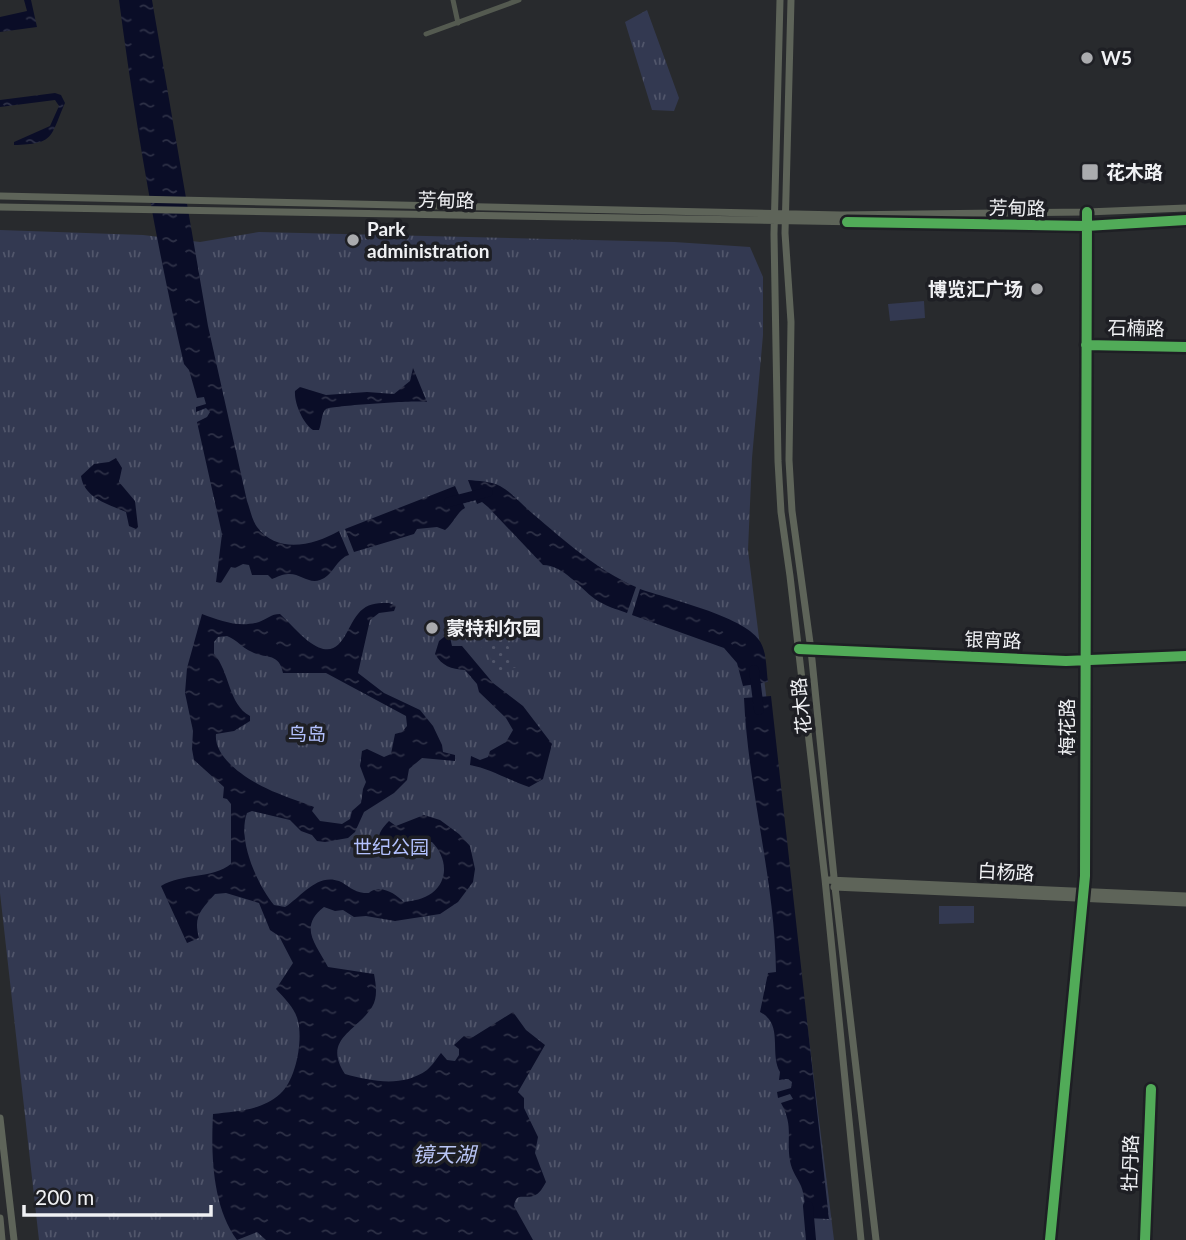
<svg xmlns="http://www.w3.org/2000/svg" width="1186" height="1240" viewBox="0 0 1186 1240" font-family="Lato,'Noto Sans SC',sans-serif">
<defs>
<pattern id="park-tufts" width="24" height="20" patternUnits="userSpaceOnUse" patternTransform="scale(1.75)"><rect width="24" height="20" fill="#333951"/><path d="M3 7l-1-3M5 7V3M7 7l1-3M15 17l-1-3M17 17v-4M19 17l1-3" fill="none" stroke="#51566b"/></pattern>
<pattern id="garden-dots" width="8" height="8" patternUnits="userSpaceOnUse" patternTransform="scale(1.75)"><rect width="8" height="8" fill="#333951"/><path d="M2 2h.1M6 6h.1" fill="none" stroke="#51566b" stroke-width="1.8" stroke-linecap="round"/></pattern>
<pattern id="water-ripples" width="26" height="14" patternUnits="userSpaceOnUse" patternTransform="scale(1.75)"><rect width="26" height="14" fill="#0a0d27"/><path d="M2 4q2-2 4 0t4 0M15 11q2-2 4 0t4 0" fill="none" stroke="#2e3147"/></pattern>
</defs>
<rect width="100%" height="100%" fill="#282a2d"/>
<path fill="#333951" d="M 924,301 L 925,318 L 890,321 L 888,304 Z
M 939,906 L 974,906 L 974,923 L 939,924 Z"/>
<path fill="url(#park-tufts)" d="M 647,10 L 679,98 L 674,111 L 652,110 L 625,22 Z
M 0,230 L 143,235 L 200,242 L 259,232 L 674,242 L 750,247 L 763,277 L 763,335 L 752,458 L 748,550 L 834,1240 L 39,1240 L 0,893 Z"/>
<path fill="url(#garden-dots)" d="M 500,626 L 517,667 L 496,673 L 488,651 L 483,652 L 481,646 L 483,645 L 479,633 Z"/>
<path fill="url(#water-ripples)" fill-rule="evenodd" d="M 24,0 L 31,0 L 37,27 L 0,32 L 0,17 L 27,11 Z
M 119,0 L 152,0 L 208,326 L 247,501 C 250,509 252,520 257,527 C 278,555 314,545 339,531 L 349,555 C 336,559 333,576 320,580 C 308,584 300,573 288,574 C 283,574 277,577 272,579 L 268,575 L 252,575 L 249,565 L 243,564 L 235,568 L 231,567 L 221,583 L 216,582 L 222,534 L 197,422 L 207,417 L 210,412 L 206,408 L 196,412 L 196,407 L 206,404 L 204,397 L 197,398 L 189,370 L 184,364 C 156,244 135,122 119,0 Z
M 55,93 L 61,95 L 65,103 C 50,137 55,144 14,145 L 14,142 L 50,126 L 59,106 L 55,100 L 0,107 L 0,100 Z
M 413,368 L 427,402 C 417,400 332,406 326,409 C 321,413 322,423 319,430 L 313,430 C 303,423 294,403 295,391 L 300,387 L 326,395 L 367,392 L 394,394 L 410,381 Z
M 116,458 L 122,468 L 119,482 L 135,501 L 138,527 L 136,529 L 129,526 L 126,512 C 108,504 84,498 81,476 L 94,464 L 109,462 Z
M 468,480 C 478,481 490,481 500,486 C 513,493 522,505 533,514 C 565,541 597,570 636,587 L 627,613 C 616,609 605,606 595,599 C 580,588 563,565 543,565 L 488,507 L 482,502 L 477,504 Z
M 455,486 L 465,508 C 457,512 453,524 445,530 L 437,527 L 417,529 L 414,534 L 354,552 L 345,529 Z
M 640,589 C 668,599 743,616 759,640 C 767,651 766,668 768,682 L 743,686 L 737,663 L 724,648 L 632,615 Z
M 389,603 L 396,606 L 394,611 L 379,613 L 370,620 L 358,673 L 384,693 L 420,710 L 433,726 L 442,745 L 443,752 L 455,755 L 455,761 L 422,758 L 409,769 L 407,780 L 394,793 L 364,812 L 355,832 L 348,838 L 325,842 L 317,841 L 312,835 L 301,831 L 290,820 L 252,811 L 247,813 C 237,840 257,884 274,905 L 285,907 C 301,897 317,873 339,881 C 348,885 353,892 364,893 C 373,893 366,893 374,890 C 386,887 396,895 404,902 C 413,901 424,899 432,893 C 450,879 446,856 432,842 C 413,842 399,855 381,851 C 376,838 379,831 389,821 L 396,826 L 424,815 L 440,820 L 459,834 L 470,846 L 475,869 L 473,882 L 458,902 L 440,914 L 395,921 L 366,916 L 354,917 L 343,910 L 335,911 L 324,907 C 298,927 316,944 328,967 L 374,974 C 376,985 378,997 372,1007 C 356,1032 322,1039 345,1074 C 371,1081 402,1088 427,1070 C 432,1066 437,1058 441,1053 L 447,1060 L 455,1061 L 459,1055 L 459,1049 L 454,1045 L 464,1036 L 473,1037 L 513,1012 L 526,1030 L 545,1045 L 518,1092 L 524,1098 L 524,1108 L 538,1137 L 535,1153 L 546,1182 C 543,1187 540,1194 533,1196 C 523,1199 516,1192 514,1206 L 533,1240 L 266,1240 L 257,1232 L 237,1240 C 212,1206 211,1154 213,1114 C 236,1111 261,1111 280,1094 C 296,1080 303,1041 298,1021 C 295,1008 285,999 276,989 L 293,963 L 279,936 L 270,930 L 259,903 L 226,893 L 215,894 C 201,910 193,916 199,938 L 187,943 L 161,886 C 182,873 212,879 231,864 L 231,804 L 227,799 L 223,798 L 224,787 L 194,760 L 192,749 L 193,731 L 185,693 L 187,668 L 202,614 C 221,621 239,628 259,622 C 267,619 271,614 280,614 C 290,623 298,633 308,641 C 344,668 345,622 363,609 C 370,603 380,603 389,603 ZM 227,636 C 236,639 242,648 252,652 C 266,659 279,652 283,673 L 326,673 L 406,716 L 407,726 L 402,732 L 395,734 L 391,754 L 384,757 L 367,749 L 362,751 L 360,766 L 366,782 L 363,789 L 361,803 L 352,811 L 350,819 L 342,824 L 320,821 L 312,811 L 314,807 C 303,802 293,800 282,795 C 259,787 213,762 216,734 L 234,731 L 250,721 L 250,716 C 228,704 230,672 214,654 L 214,642 L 218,637 Z
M 449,633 L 452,646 L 462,646 L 493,683 L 523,706 L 552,744 L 543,779 L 529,787 C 508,780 491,769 470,765 L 471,756 L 480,760 L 488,757 L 490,751 L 506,742 L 513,730 L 506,718 L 479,692 L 477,684 L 465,670 C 451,669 442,666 435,654 L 439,641 Z
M 771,696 L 829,1219 L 806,1218 C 805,1208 805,1196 801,1186 C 797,1177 792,1172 790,1161 C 786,1137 794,1127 781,1103 L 793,1099 L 790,1094 L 778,1098 L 777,1092 L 791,1088 L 792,1082 L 788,1079 L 779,1080 L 780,1072 C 769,1053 784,1024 760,1012 L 768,973 L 776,972 C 775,880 748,790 744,698 Z"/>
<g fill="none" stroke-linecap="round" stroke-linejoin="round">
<path stroke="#0a0d27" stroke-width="10" d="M 449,502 L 488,492
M 754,670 L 759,710
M 808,1206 L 811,1240"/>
<path stroke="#545a50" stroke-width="5" d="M 453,0 L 458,23
M 426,34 L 519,0
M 1086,345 L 1186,347
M 799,649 L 1066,661 L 1186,656
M 1050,1240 L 1085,876 L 1087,212
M 1145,1240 L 1151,1089"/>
<path stroke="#5e6459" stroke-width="7" d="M 780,0 L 774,234 L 778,461 L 781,512 L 790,576 L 825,879 L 861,1240
M 791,0 L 785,233 L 791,322 L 789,460 L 792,511 L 811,650 L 835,887 L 876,1240
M 0,196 L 841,215 L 1087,212 L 1186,208
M 0,207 L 1086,226 L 1186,220
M 829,880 L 1186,896
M 834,887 L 1186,903
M 0,1118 L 14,1240
M 0,1218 L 2,1240"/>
<g stroke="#1e1f24" stroke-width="15">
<path id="cycleway" d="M 847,222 L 1086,226 L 1186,220
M 1086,345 L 1186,347
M 799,649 L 1066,661 L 1186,656
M 1050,1240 L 1085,876 L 1087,212
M 1145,1240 L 1151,1089"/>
</g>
<use href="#cycleway" stroke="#51ab58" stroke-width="10"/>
</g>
<g fill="#aaabae" stroke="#1e1f24" stroke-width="2.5">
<circle cx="1087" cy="58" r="7"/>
<rect x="1081" y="163" width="18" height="18" rx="3.5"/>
<circle cx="353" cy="240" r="7"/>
<circle cx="1037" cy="289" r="7"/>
<circle cx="432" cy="628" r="7"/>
</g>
<g text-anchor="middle" stroke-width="7" stroke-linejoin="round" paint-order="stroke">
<g font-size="19" font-weight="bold" fill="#f0f1f4" stroke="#1e1f24" text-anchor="start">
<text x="1101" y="65">W5</text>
<text x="1106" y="179">花木路</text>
<text x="367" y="236">Park<tspan x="367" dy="22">administration</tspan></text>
<text x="1023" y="296" text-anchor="end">博览汇广场</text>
<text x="446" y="635">蒙特利尔园</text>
</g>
<g font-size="19" fill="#f0f1f4" stroke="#1e1f24">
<text transform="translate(446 200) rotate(1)" y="7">芳甸路</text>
<text transform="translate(1017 208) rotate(1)" y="7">芳甸路</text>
<text transform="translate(1136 328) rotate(1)" y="7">石楠路</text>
<text transform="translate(993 640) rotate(2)" y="7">银宵路</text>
<text transform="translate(801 706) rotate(-96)" y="7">花木路</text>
<text transform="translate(1067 727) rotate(-90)" y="7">梅花路</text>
<text transform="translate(1006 872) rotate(3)" y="7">白杨路</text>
<text transform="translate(1130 1163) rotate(-88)" y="7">牡丹路</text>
</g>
<g font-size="19" fill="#b3c1fe" stroke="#1e1f24">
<text x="307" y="741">鸟岛</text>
<text x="391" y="854">世纪公园</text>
</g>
<g font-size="21" font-style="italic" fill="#b9c5f5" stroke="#1e1f24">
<text x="444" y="1162">镜天湖</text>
</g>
</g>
<path d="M24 1205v10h187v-10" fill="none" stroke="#f0f1f4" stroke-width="3.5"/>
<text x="35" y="1205" font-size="21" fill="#f0f1f4" stroke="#1e1f24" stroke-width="5" paint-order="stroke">200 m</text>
</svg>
